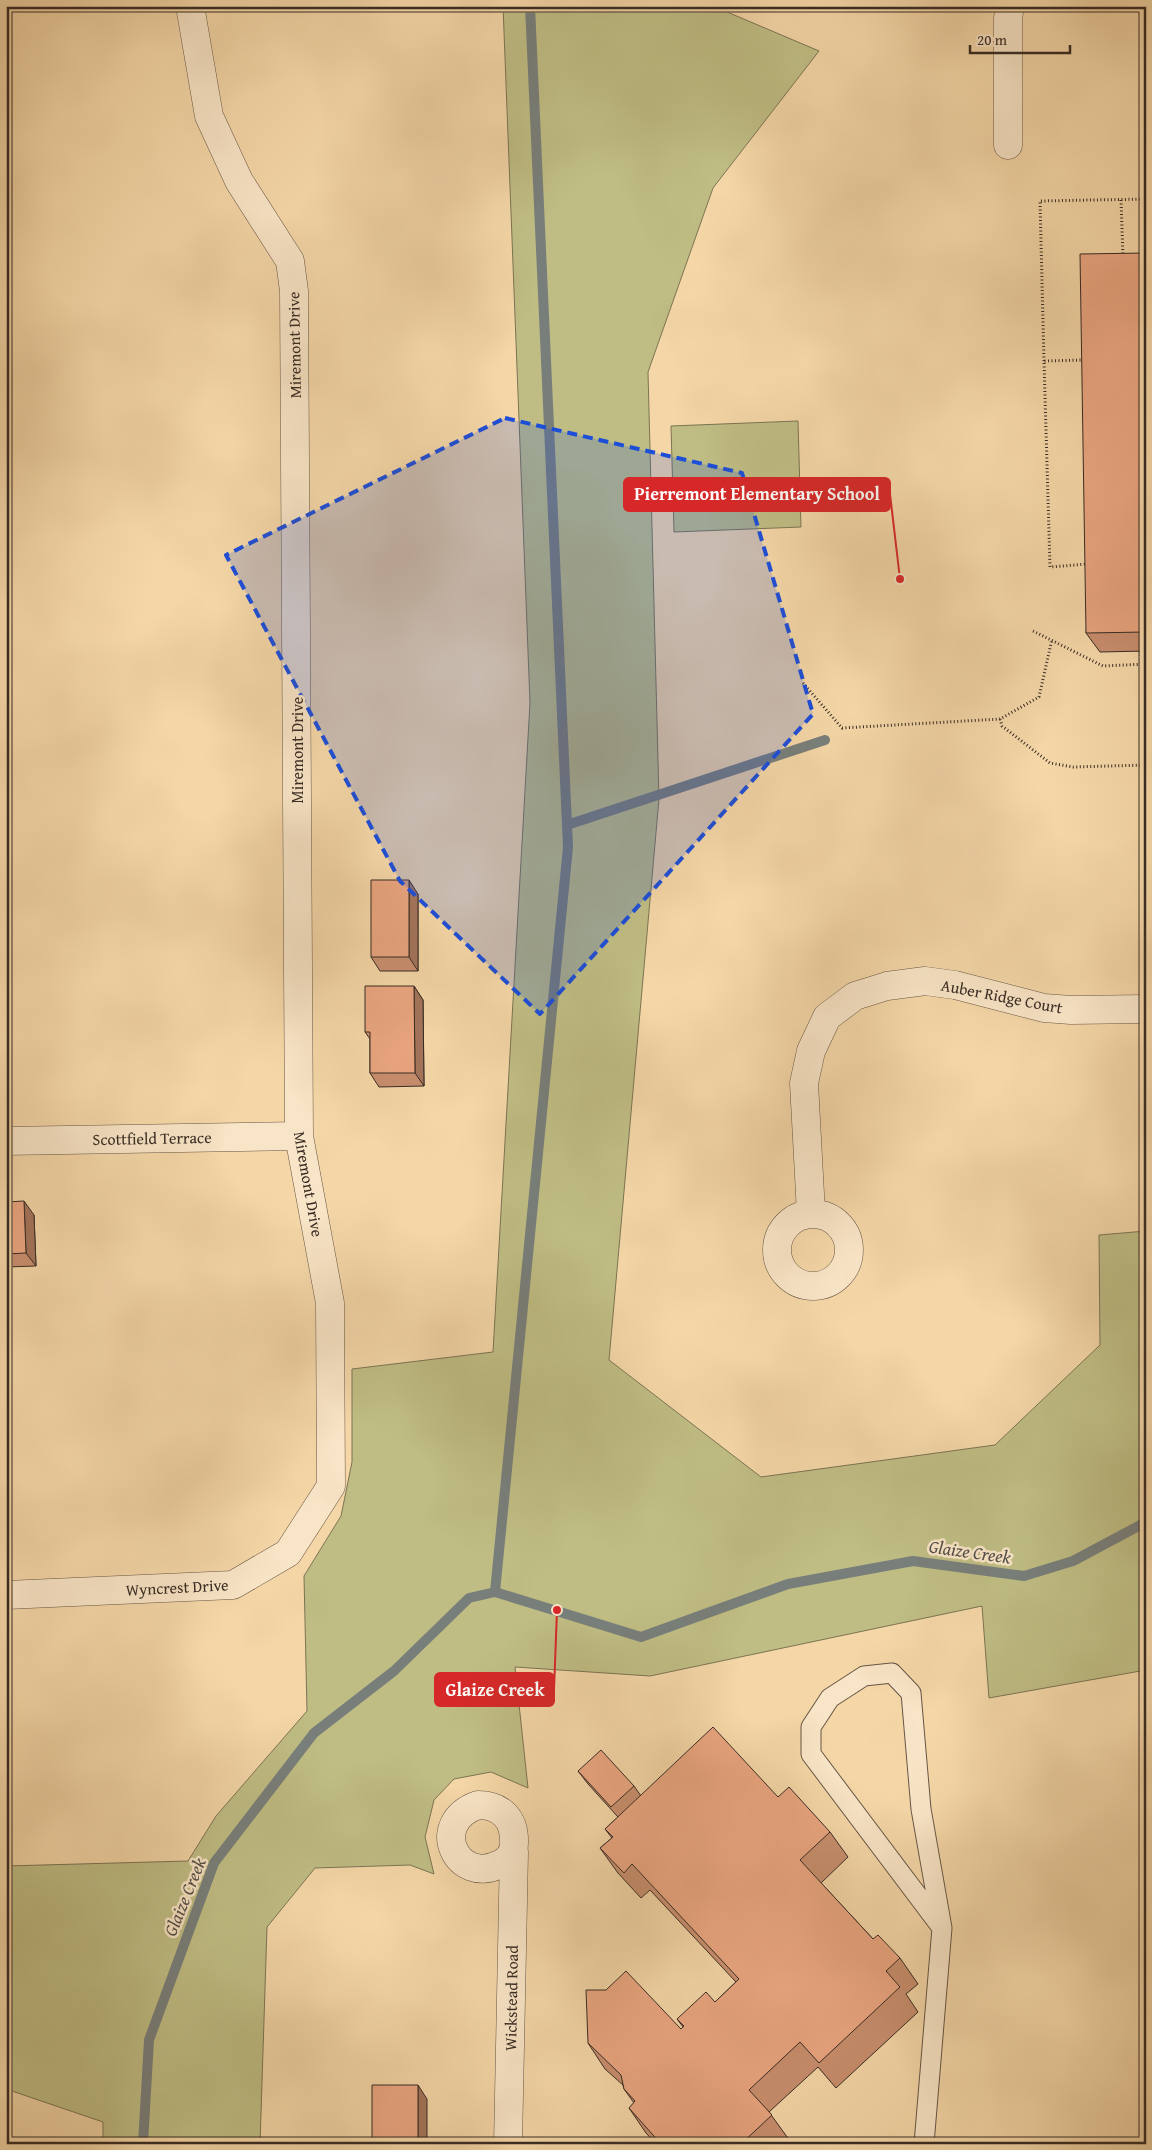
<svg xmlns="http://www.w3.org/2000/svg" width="1152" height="2150" viewBox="0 0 1152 2150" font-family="'Gentium Book Plus',serif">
<rect width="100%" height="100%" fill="#f4d6a7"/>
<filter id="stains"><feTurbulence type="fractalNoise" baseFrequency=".004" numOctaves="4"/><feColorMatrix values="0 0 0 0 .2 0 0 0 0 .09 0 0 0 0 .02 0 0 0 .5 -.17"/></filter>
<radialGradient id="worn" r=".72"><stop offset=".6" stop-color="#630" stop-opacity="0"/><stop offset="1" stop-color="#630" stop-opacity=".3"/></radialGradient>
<path fill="#bfbd84" stroke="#7c7454" d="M 503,6 L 713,6 L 819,51 L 713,188 L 648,372 L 659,799 L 609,1360 L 761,1477 L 995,1445 L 1100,1345 L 1099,1235 L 1146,1231 L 1146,1670 L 989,1698 L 982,1606 L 650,1676 L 515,1667 L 528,1788 L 491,1772 L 454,1779 L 434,1800 L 425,1837 L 434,1874 L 410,1865 L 315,1868 L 267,1927 L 260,2144 L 103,2144 L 103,2122 L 6,2089 L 6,1866 L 188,1861 L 216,1816 L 307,1711 L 304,1576 L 341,1516 L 352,1462 L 352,1369 L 493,1352 L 530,703 Z
M 798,421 L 801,527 L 674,532 L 671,426 Z"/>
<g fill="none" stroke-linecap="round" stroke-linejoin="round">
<path stroke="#787f7b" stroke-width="10" d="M 567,825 L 825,740
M 495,1592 L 568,847 L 530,6
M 143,2144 L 149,2040 L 214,1863 L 314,1733 L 394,1671 L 469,1598 L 495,1592 L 641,1637 L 788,1584 L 913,1561 L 1024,1576 L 1073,1561 L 1146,1522"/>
<g stroke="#675646" stroke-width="21">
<path id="service" d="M 924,2144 L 942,1928 L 921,1809 L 911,1693 L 892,1673 L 864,1676 L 830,1698 L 811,1727 L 811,1754 L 942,1928"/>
</g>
<g stroke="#675646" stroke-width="29">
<path id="minor" d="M 1008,145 L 1008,18 L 1010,6
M 6,1141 L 299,1136
M 811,1213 L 804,1083 L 811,1051 L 827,1017 L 855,996 L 887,986 L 925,981 L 955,985 L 1044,1008 L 1071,1010 L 1146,1009
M777 1250a36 36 0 1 1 72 0a36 36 0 1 1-72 0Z
M 6,1595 L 233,1585 L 288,1553 L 331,1486 L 330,1303 L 299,1136 L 294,291 L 290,261 L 239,181 L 209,116 L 190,6
M 478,1805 C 501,1805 515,1819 514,1843 C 514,1853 509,1860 500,1864 C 457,1886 427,1823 478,1805 Z
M 508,2144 L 514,1852"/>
</g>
<path stroke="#382c25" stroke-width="3" stroke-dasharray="1 2.5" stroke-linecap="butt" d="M 1121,200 L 1123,257
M 1084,360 L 1044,361 L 1050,567 L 1088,564
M 1044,361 L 1040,201 L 1146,199
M 1033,631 L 1103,666 L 1146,664
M 1140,648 L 1141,665
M 803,683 L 842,728 L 1000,719 L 1039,697 L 1052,639
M 1000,719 L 1002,726 L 1050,763 L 1073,767 L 1146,765"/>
<use href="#service" stroke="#f8e4c6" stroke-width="19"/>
<use href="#minor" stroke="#f8e4c6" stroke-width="28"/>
</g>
<path fill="#c88e6e" stroke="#382c25" d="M 1146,253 L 1146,651 L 1100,652 L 1086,633 Z
M 418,894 L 418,971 L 380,971 L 371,957 Z
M 414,986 L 423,1000 L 424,1086 L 379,1087 L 370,1073 L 370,1039 L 365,1032 Z
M 6,1202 L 34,1215 L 36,1266 L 6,1267 Z
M 578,1771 L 634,1786 L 641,1796 L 778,1797 L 830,1832 L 848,1857 L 821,1883 L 873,1939 L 900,1958 L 918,1984 L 906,1994 L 918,2012 L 836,2088 L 818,2067 L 769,2112 L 790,2141 L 786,2144 L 656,2144 L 646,2133 L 629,2108 L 634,2103 L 624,2089 L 623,2085 L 605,2069 L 588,2043 L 681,2029 L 683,2027 L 677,2019 L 715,2002 L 736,1982 L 650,1890 L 641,1898 L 618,1873 L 600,1848 L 612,1838 L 605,1829 L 618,1817 L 588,1784 Z"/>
<path fill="#a3745a" stroke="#382c25" d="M 409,880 L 418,894 L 418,971 L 409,957 Z
M 414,986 L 423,1000 L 424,1086 L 415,1073 Z
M 24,1201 L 34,1215 L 36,1266 L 26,1253 Z
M 418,2085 L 427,2099 L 427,2144 L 418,2144 Z"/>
<path fill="#e9a580" stroke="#382c25" d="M 1146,253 L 1146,632 L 1086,633 L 1080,254 Z
M 371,880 L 409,880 L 409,957 L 371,957 Z
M 365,986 L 414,986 L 415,1073 L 370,1073 L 370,1032 L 365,1032 Z
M 24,1201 L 26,1253 L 6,1254 L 6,1202 Z
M 713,1727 L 778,1797 L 789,1787 L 830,1832 L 800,1860 L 873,1939 L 878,1935 L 900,1958 L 886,1971 L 900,1987 L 819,2063 L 800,2042 L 749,2090 L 772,2115 L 741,2144 L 661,2144 L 629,2108 L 635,2101 L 624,2089 L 621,2075 L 588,2043 L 586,1990 L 606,1990 L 626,1971 L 681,2029 L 684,2026 L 677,2019 L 706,1992 L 715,2002 L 739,1979 L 632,1864 L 624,1873 L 600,1848 L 613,1837 L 605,1829 Z
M 601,1750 L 634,1786 L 611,1807 L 578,1771 Z
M 372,2085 L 418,2085 L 418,2144 L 372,2144 Z"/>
<path fill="#1d4ed8" fill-opacity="0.2" stroke="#1d4ed8" stroke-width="4" stroke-dasharray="10 6" stroke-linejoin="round" d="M 505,418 L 742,473 L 813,714 L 540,1014 L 400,881 L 226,555 Z"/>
<g text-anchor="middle" stroke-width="5" stroke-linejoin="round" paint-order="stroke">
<g font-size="16" fill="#382c25" stroke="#f8e4c6">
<text transform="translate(294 345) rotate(-91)" y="6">Miremont Drive</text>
<text transform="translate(297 750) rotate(-90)" y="6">Miremont Drive</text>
<text transform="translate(1002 996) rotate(11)" y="6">Auber Ridge Court</text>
<text transform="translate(152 1138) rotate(-1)" y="6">Scottfield Terrace</text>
<text transform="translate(309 1184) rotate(80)" y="6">Miremont Drive</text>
<text transform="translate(177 1587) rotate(-3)" y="6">Wyncrest Drive</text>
<text transform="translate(511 1998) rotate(-89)" y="6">Wickstead Road</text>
</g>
<g font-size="18" font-style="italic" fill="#524e49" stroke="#f8e4c6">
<text transform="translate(970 1552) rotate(8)" y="6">Glaize Creek</text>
<text transform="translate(185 1897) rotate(-68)" y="6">Glaize Creek</text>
</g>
</g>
<path fill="none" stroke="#d62828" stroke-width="2" d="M900 579L890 494M557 1610L554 1690"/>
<g fill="#d62828" stroke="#f8e4c6" stroke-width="2">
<circle cx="900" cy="579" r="5"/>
<circle cx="557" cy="1610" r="5"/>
</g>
<g fill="#d62828" stroke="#d62828" stroke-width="2">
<rect x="624" y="478" width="266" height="33" rx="5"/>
<rect x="435" y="1673" width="119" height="33" rx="5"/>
</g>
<g font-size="18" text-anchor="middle" font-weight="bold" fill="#fff">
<text x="757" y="500">Pierremont Elementary School</text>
<text x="495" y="1696">Glaize Creek</text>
</g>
<rect width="1152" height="2150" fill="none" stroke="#f4d6a7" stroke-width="25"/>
<rect x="8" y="8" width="1137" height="2135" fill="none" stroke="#382c25" stroke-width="2.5"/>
<rect x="12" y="12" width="1127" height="2125" fill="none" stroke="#382c25"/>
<path d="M970 45v8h100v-8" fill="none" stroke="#382c25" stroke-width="2.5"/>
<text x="977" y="45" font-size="15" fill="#382c25" stroke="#f8e4c6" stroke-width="4" paint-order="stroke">20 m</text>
<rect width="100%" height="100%" filter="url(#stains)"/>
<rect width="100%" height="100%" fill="url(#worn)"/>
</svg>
